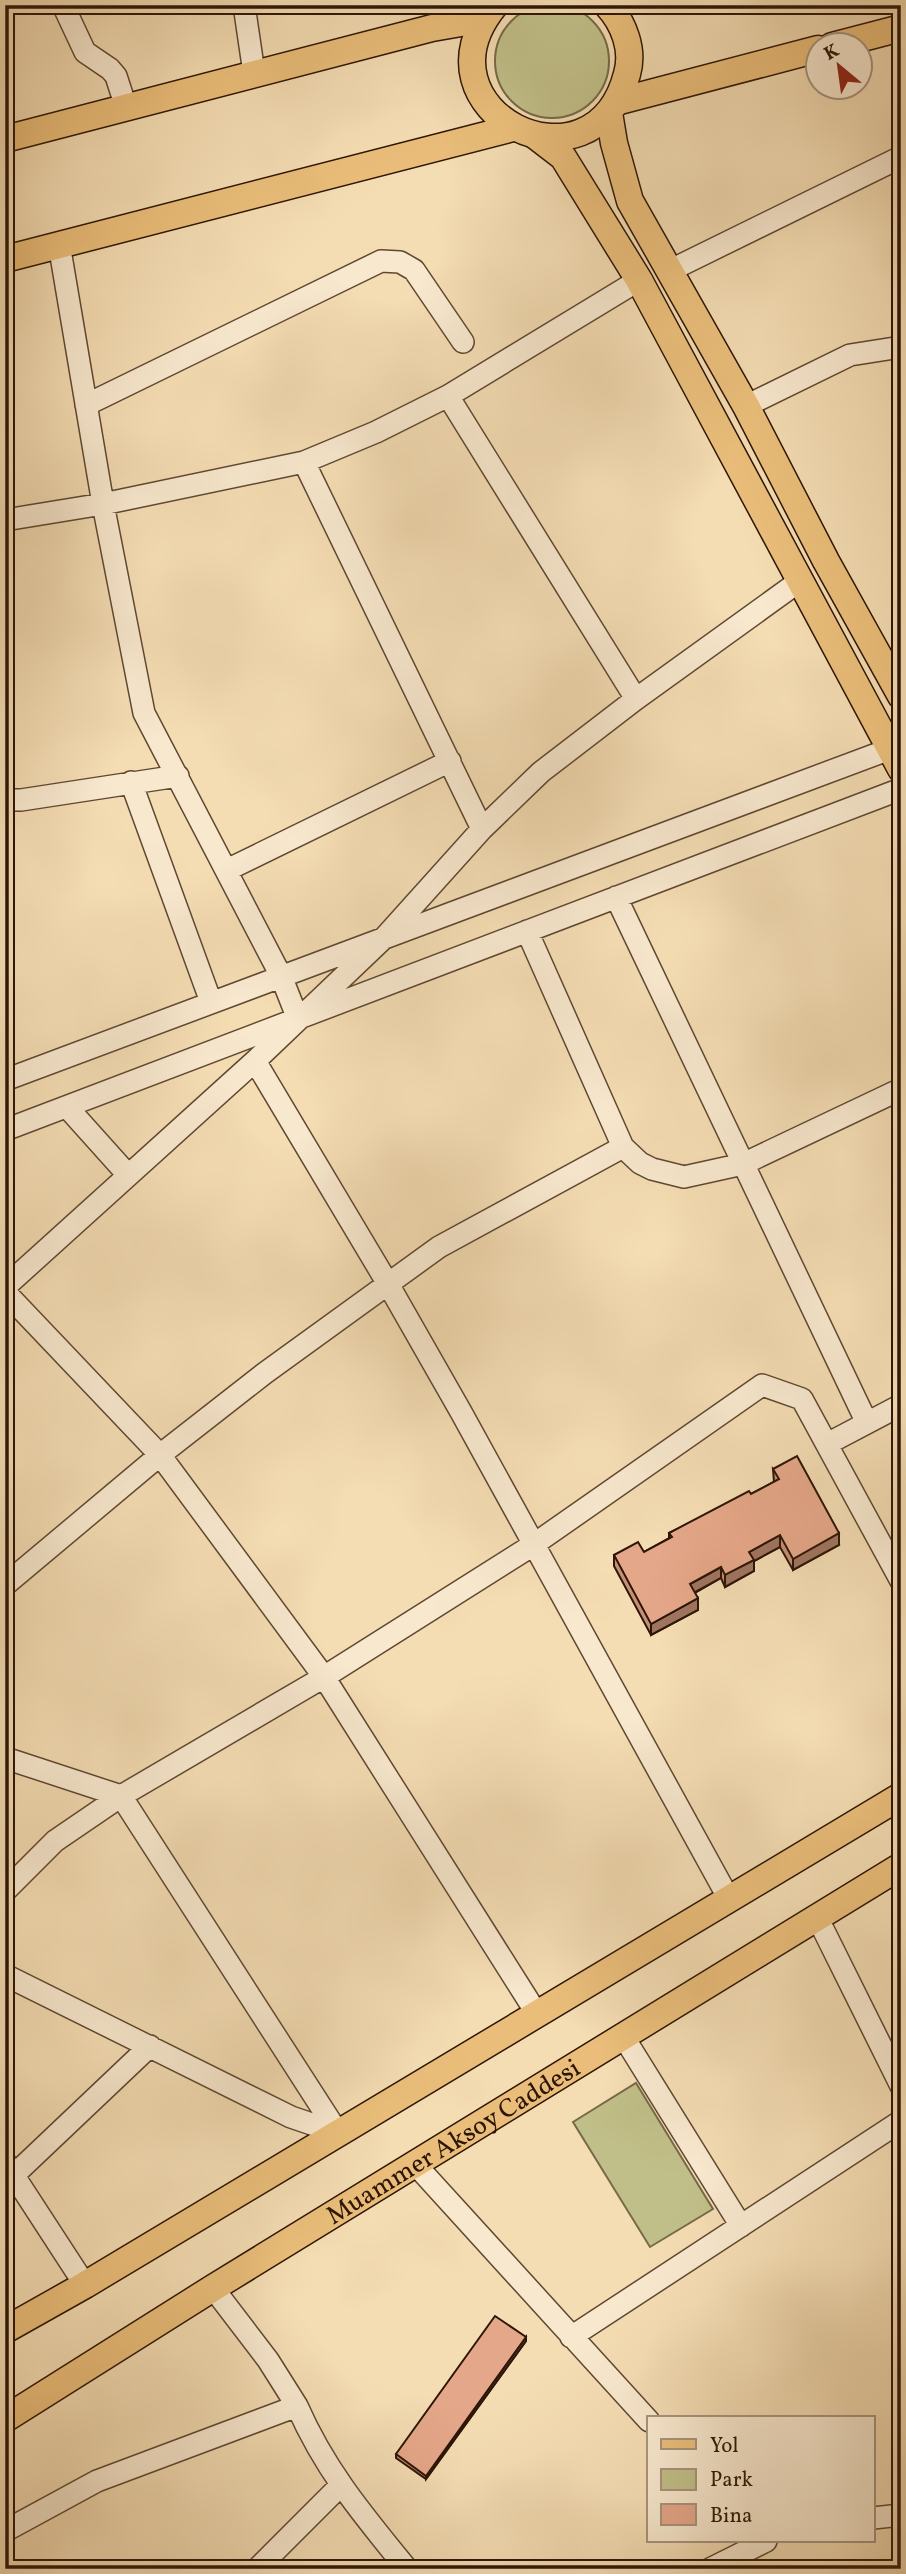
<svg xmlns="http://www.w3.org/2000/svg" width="906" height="2574" viewBox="0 0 906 2574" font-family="Vollkorn,serif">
<rect width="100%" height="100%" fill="#f4dcb3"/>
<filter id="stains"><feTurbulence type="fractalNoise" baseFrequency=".00286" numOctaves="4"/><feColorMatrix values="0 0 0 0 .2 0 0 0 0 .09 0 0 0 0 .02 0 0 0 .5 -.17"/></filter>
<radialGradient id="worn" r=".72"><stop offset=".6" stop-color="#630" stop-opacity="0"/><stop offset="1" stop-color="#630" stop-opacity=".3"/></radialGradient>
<path fill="#c1bf89" stroke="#776a48" stroke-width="2" d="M495 61a57 57 0 1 1 114 0a57 57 0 1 1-114 0Z
M 636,2083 L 713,2209 L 650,2247 L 573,2122 Z"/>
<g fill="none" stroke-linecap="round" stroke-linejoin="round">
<g stroke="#5f4832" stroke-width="24">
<path id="minor" d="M 63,5 L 85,52 L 110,69 L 116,76 L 126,107
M 244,5 L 254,73
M 59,244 L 103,504 L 144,713 L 281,976 L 298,1019
M 671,270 L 901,157
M 448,396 L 636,699
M 86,405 L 381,261 L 400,262 L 414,270 L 463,342
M 746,406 L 850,355 L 901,347
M 304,462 L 482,829
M 5,520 L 103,504 L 304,462 L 376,432 L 448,396 L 639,280
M 131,782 L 211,1002
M 5,800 L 21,800 L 178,776
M 227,870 L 450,761
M 616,897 L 867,1423
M 527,931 L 623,1147 L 640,1163 L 652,1169 L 684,1177 L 743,1164 L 901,1089
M 255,1061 L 388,1284 L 461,1412 L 729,1899
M 5,1080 L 890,749
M 67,1107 L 128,1175
M 5,1130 L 901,789
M 5,1287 L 255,1061 L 384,938 L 482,829 L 541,772 L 636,699 L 801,580
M 5,1292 L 160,1455 L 324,1677 L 537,2014
M 827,1444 L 901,1405
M 5,1585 L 160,1455 L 265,1373 L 439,1247 L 623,1147
M 5,1758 L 121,1796 L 338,2133
M 5,1891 L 55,1841 L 121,1796 L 324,1677 L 533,1545 L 762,1385 L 802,1399 L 901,1581
M 817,1917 L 901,2086
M 5,1975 L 291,2117 L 338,2133
M 623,2036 L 741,2226
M 5,2162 L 85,2285
M 415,2164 L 649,2421
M 14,2175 L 150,2046
M 213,2288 L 268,2360 L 297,2406
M 571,2337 L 901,2121
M 873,2518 L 901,2515
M 5,2531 L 97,2481 L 297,2406 C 325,2470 363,2515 407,2569
M 257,2569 L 340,2486
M 710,2569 L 766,2541"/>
</g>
<g stroke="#2d1607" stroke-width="29">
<g id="major">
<path d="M 495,5 C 408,111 594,203 627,74 C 634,50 624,23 607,5"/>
<path d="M 832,46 L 901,28"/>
<path d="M 616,102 L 818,49"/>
<path d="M 609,113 L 614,143 L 630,201 L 746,406 L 826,561 L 901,696"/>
<path d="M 537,137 L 563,157 L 639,280 L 901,769"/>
<path d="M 5,139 L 432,28 L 484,19"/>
<path d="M 5,259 L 513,128"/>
<path d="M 5,2330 L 85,2285 L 901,1796"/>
<path id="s1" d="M 5,2419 L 213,2288 L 901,1866"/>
</g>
</g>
<use href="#minor" stroke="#f8e8ce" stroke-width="21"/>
<use href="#major" stroke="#eabe7a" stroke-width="26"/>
</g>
<path fill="#c59076" stroke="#2d1607" stroke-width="2" d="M 773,1469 L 839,1545 L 793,1570 L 780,1547 L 754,1561 L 754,1571 L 725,1587 L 721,1578 L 695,1593 L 698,1610 L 651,1635 L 614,1566 L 614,1555 L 644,1552 L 669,1538 L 669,1533 L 751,1494 L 774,1482 Z
M 526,2341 L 426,2479 L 396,2458 L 396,2454 Z"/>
<path fill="#a07560" stroke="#2d1607" stroke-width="2" d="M 839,1533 L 839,1545 L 793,1570 L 793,1559 Z
M 780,1535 L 780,1547 L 754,1561 L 754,1571 L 725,1587 L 725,1575 L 749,1552 Z
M 721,1567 L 721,1578 L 690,1595 L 690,1584 Z
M 698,1598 L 698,1610 L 651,1635 L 651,1624 Z
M 526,2337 L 526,2341 L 426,2479 L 426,2476 Z"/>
<path fill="#e5a789" stroke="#2d1607" stroke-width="2" d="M 797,1456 L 839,1533 L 793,1559 L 780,1535 L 749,1552 L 754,1560 L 725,1575 L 721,1567 L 690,1584 L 698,1598 L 651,1624 L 614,1555 L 638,1542 L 644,1552 L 672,1537 L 669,1533 L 749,1491 L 751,1494 L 779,1479 L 773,1469 Z
M 495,2316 L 526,2337 L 426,2476 L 396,2454 Z"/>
<g text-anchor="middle" stroke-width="7" stroke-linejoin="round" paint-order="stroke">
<g font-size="26" fill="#2d1607" stroke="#f8e8ce">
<text dy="9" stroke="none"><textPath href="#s1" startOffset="527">Muammer Aksoy Caddesi</textPath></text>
</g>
</g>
<rect width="906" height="2574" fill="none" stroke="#f4dcb3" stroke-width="28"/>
<rect x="7" y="7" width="892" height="2560" fill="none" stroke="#2d1607" stroke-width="3.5"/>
<rect x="14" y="14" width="878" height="2546" fill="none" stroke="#2d1607" stroke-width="2"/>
<rect x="647" y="2416" width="228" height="126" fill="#f8e8ce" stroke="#a7947e" stroke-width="2"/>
<rect x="661" y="2439" width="35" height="10" fill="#eabe7a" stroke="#a7947e" stroke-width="2"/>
<text x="710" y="2452" font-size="21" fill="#2d1607">Yol</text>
<rect x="661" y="2469" width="35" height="21" fill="#c1bf89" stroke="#a7947e" stroke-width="2"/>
<text x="710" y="2486" font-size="21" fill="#2d1607">Park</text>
<rect x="661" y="2504" width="35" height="21" fill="#e5a789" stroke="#a7947e" stroke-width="2"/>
<text x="710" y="2522" font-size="21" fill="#2d1607">Bina</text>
<g transform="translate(839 66) rotate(331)"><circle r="33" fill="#f8e8ce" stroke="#a7947e" stroke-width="2"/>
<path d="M0-5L12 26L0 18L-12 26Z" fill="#8f2418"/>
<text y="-10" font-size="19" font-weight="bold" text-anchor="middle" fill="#2d1607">K</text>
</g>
<rect width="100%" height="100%" filter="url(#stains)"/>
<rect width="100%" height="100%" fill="url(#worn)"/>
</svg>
